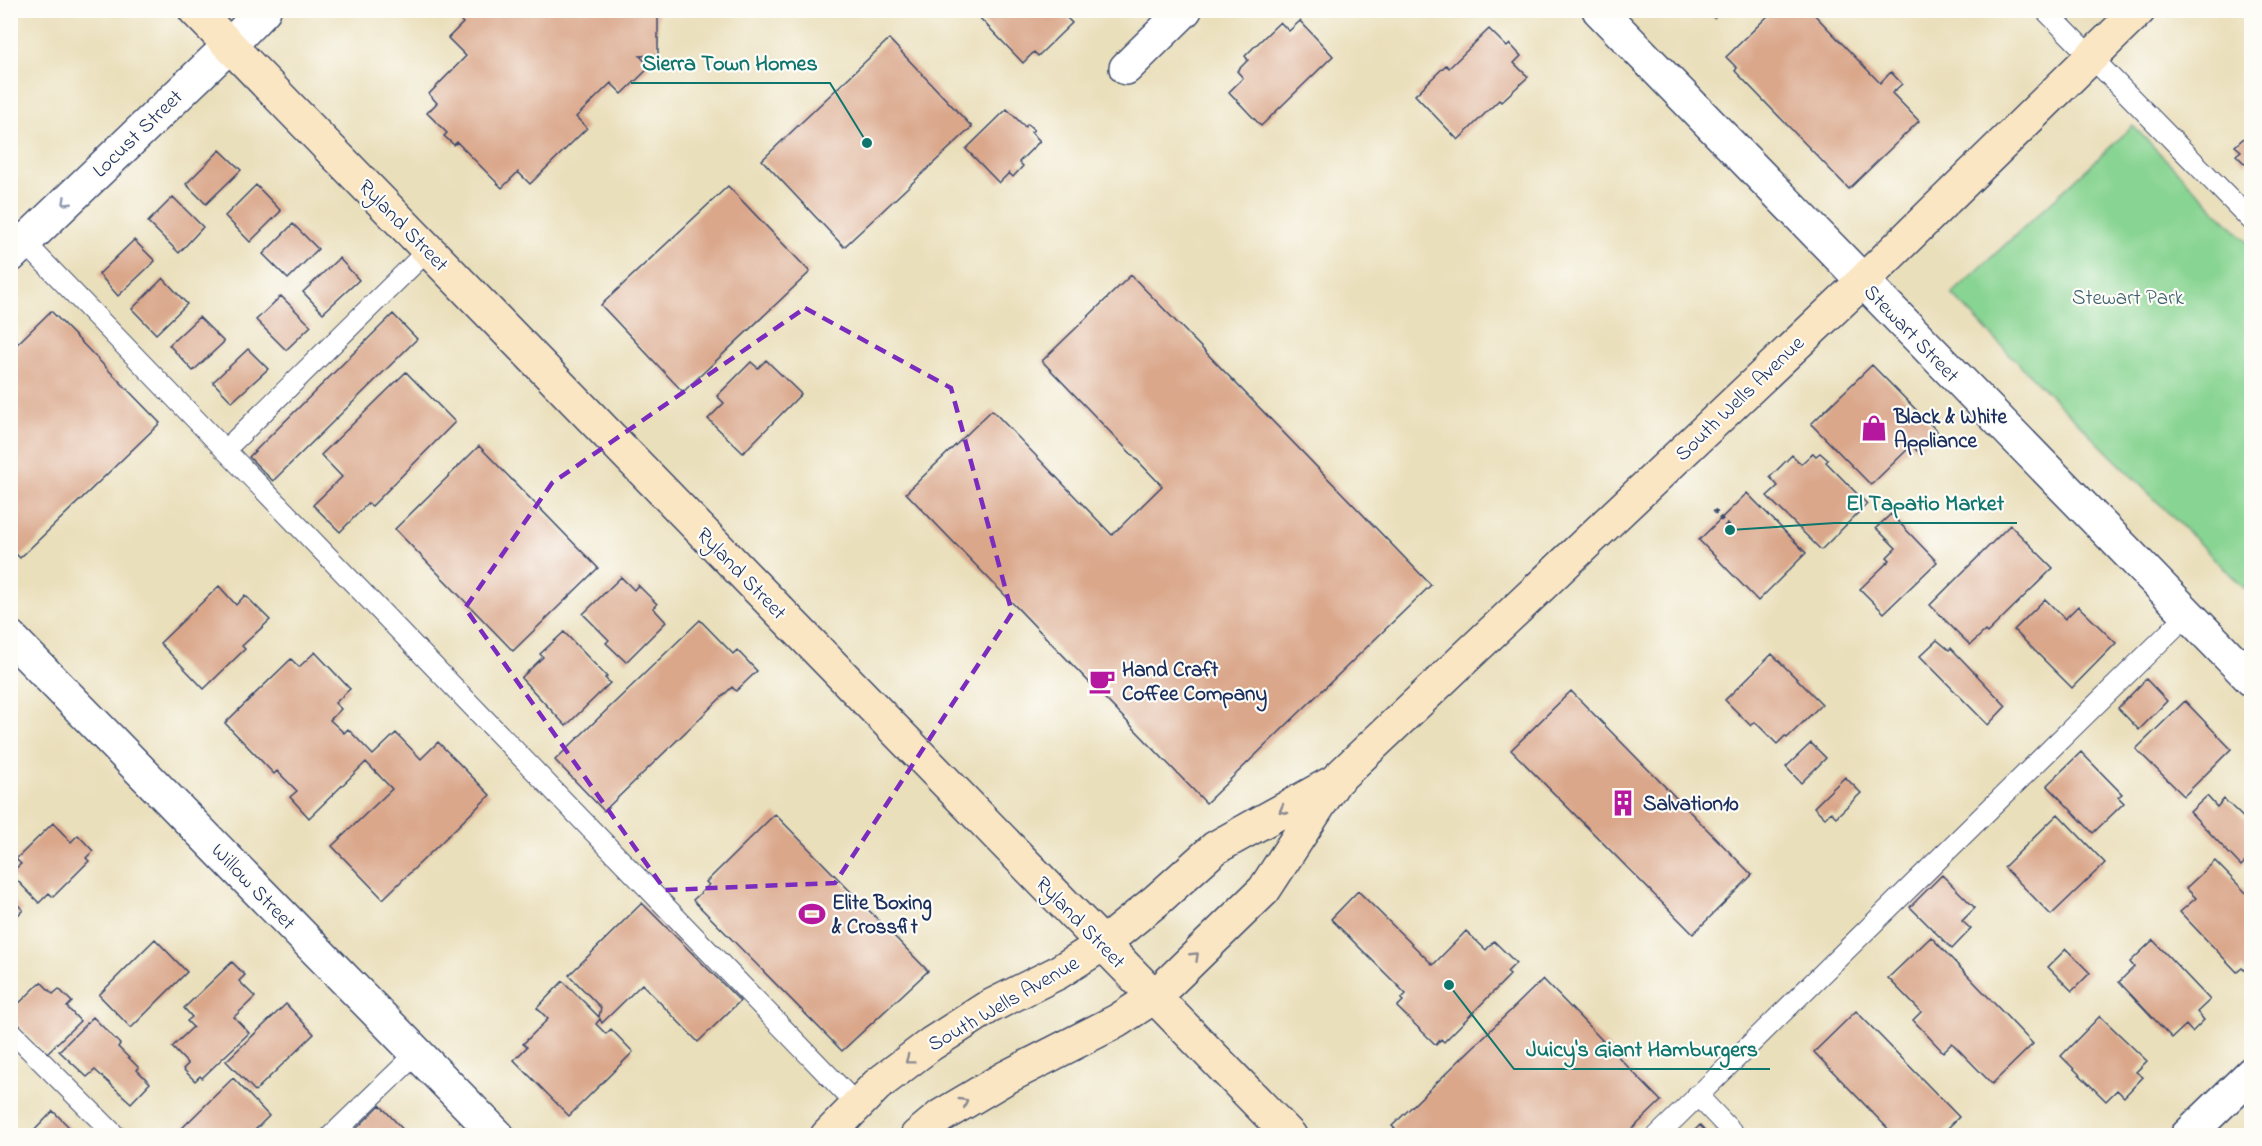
<svg xmlns="http://www.w3.org/2000/svg" width="2262" height="1146" viewBox="0 0 2262 1146" font-family="'Indie Flower',sans-serif">
<rect width="100%" height="100%" fill="#fdfcf7"/>
<filter id="ink" filterUnits="userSpaceOnUse"><feTurbulence type="fractalNoise" baseFrequency=".0167" numOctaves="2"/><feDisplacementMap in="SourceGraphic" scale="12" xChannelSelector="R" yChannelSelector="G"/><feConvolveMatrix kernelMatrix="1 2 1 2 8 2 1 2 1" color-interpolation-filters="sRGB"/></filter>
<filter id="wash" filterUnits="userSpaceOnUse"><feTurbulence type="fractalNoise" baseFrequency=".008" numOctaves="4" result="noise"/><feDisplacementMap in="SourceGraphic" scale="24" xChannelSelector="R" yChannelSelector="G"/><feGaussianBlur stdDeviation="1.35" result="paint"/><feColorMatrix in="noise" values="0 0 0 0 0 0 0 0 0 0 0 0 0 0 0 0 0 1.4 0 .05"/><feComposite in="paint" operator="in"/></filter>
<g filter="url(#wash)">
<rect width="100%" height="100%" fill="#eadfbb"/>
<path fill="#88d492" stroke="#528278" stroke-width="1.5" d="M 2133,126 L 2251,246 L 2251,595 L 2023,368 L 1952,294 Z"/>
<g id="blocks">
<path fill="#daa78b" d="M 451,10 L 658,10 L 658,55 L 640,56 L 650,67 L 622,94 L 611,83 L 576,117 L 587,128 L 530,184 L 518,172 L 502,188 L 457,142 L 454,145 L 444,136 L 447,133 L 427,113 L 437,103 L 429,94 L 466,56 L 448,38 L 463,23 Z
M 982,10 L 1075,10 L 1067,18 L 1072,23 L 1038,56 L 1034,52 L 1023,63 L 977,15 Z
M 1706,10 L 1722,10 L 1714,18 Z
M 1774,10 L 1810,10 L 1880,83 L 1891,72 L 1902,84 L 1892,93 L 1919,121 L 1849,189 L 1735,71 L 1737,68 L 1726,57 Z
M 1300,21 L 1333,56 L 1261,126 L 1229,92 L 1243,78 L 1237,71 L 1248,60 L 1245,56 L 1255,46 L 1280,22 L 1289,31 Z
M 1489,29 L 1507,47 L 1510,44 L 1521,56 L 1514,63 L 1528,77 L 1501,102 L 1499,100 L 1458,140 L 1415,95 L 1446,65 L 1449,68 Z
M 889,39 L 972,127 L 844,247 L 762,160 Z
M 1007,109 L 1025,127 L 1028,124 L 1034,130 L 1031,132 L 1040,141 L 1019,162 L 1023,166 L 1013,177 L 1009,173 L 999,183 L 966,149 Z
M 2252,131 L 2252,158 L 2245,164 L 2236,155 L 2241,151 L 2235,146 Z
M 220,150 L 241,170 L 206,204 L 186,184 Z
M 256,185 L 281,211 L 250,242 L 225,216 Z
M 728,186 L 810,272 L 683,392 L 601,305 Z
M 173,197 L 203,227 L 179,253 L 148,222 Z
M 293,224 L 318,249 L 288,279 L 263,254 Z
M 134,240 L 155,261 L 118,296 L 99,274 Z
M 339,258 L 359,280 L 323,313 L 303,292 Z
M 1131,275 L 1431,585 L 1206,803 L 906,493 L 992,410 L 1112,535 L 1162,486 L 1042,361 Z
M 163,278 L 187,304 L 156,334 L 132,309 Z
M 281,296 L 311,326 L 286,350 L 256,320 Z
M 51,311 L 160,423 L 20,558 L 10,548 L 10,351 Z
M 393,314 L 417,339 L 273,481 L 249,457 Z
M 199,317 L 224,342 L 193,371 L 169,345 Z
M 248,349 L 268,369 L 232,402 L 213,382 Z
M 766,360 L 801,394 L 743,453 L 708,419 L 724,403 L 717,396 L 751,362 L 758,368 Z
M 1872,365 L 1937,431 L 1917,451 L 1912,445 L 1871,485 L 1811,424 Z
M 406,372 L 455,422 L 372,506 L 368,503 L 340,532 L 313,505 L 342,477 L 321,455 Z
M 479,446 L 598,568 L 513,651 L 395,529 Z
M 1813,453 L 1816,456 L 1820,453 L 1828,460 L 1826,462 L 1867,504 L 1821,550 L 1767,496 L 1778,486 L 1770,477 L 1792,455 L 1801,464 Z
M 1747,493 L 1806,553 L 1758,601 L 1699,540 Z
M 1891,514 L 1937,562 L 1884,613 L 1860,589 L 1890,560 L 1887,557 L 1896,548 L 1876,528 Z
M 2010,525 L 2053,568 L 1987,633 L 1985,631 L 1970,645 L 1930,605 Z
M 621,577 L 634,590 L 638,585 L 657,604 L 653,608 L 666,622 L 626,662 L 606,643 L 609,640 L 583,614 Z
M 219,586 L 236,605 L 245,595 L 270,620 L 242,646 L 245,649 L 204,689 L 160,643 Z
M 2045,599 L 2065,619 L 2078,606 L 2116,643 L 2072,688 L 2014,630 Z
M 700,620 L 733,654 L 737,650 L 757,671 L 736,691 L 732,687 L 604,811 L 555,760 Z
M 564,632 L 607,677 L 605,678 L 610,683 L 566,726 L 521,678 L 543,657 L 540,654 Z
M 1937,640 L 1949,650 L 1951,648 L 2006,706 L 1988,725 L 1920,656 Z
M 315,652 L 350,689 L 335,703 L 341,709 L 330,720 L 344,733 L 348,729 L 373,755 L 396,733 L 421,759 L 438,742 L 490,795 L 383,899 L 332,846 L 392,789 L 366,762 L 309,818 L 290,797 L 297,791 L 277,771 L 274,774 L 225,723 L 291,659 L 299,667 Z
M 1772,654 L 1822,704 L 1787,738 L 1785,736 L 1777,744 L 1755,722 L 1751,726 L 1725,700 Z
M 2146,679 L 2167,701 L 2139,730 L 2118,708 Z
M 1571,691 L 1752,875 L 1693,934 L 1511,750 Z
M 2185,701 L 2231,749 L 2184,796 L 2136,749 Z
M 1811,743 L 1826,758 L 1801,783 L 1786,767 Z
M 2081,752 L 2122,794 L 2118,797 L 2124,803 L 2093,833 L 2047,785 Z
M 1845,777 L 1861,793 L 1836,817 L 1831,812 L 1825,818 L 1814,807 Z
M 2207,796 L 2217,807 L 2224,799 L 2252,826 L 2245,833 L 2252,839 L 2252,855 L 2241,866 L 2190,812 Z
M 775,814 L 928,971 L 842,1051 L 693,900 L 709,885 L 706,882 Z
M 2058,814 L 2105,863 L 2051,915 L 2004,867 Z
M 53,823 L 71,842 L 78,835 L 93,851 L 86,858 L 89,861 L 53,897 L 49,893 L 39,903 L 10,873 L 21,864 L 16,859 Z
M 2215,861 L 2252,899 L 2250,976 L 2242,968 L 2237,972 L 2180,912 L 2196,898 L 2186,888 Z
M 1942,875 L 1975,908 L 1962,921 L 1971,929 L 1952,949 L 1910,907 Z
M 1358,891 L 1433,965 L 1466,931 L 1486,950 L 1494,941 L 1516,963 L 1507,972 L 1510,975 L 1444,1042 L 1441,1039 L 1436,1045 L 1397,1007 L 1403,1001 L 1401,999 L 1406,994 L 1331,919 Z
M 10,897 L 23,910 L 10,923 Z
M 642,903 L 740,1001 L 698,1042 L 642,984 L 602,1023 L 600,1019 L 596,1024 L 606,1034 L 611,1029 L 633,1052 L 569,1116 L 514,1060 L 527,1047 L 523,1044 L 548,1019 L 537,1008 L 563,981 L 599,1017 L 601,1008 L 569,975 Z
M 1931,937 L 2033,1044 L 1992,1084 L 1952,1043 L 1943,1052 L 1913,1020 L 1921,1012 L 1888,978 Z
M 155,939 L 187,972 L 131,1028 L 99,995 Z
M 2153,940 L 2210,1000 L 2197,1012 L 2204,1020 L 2192,1032 L 2186,1025 L 2172,1038 L 2119,982 L 2134,967 L 2130,962 Z
M 2066,949 L 2090,973 L 2072,991 L 2048,967 Z
M 232,962 L 245,975 L 239,981 L 255,997 L 234,1017 L 249,1033 L 202,1078 L 200,1076 L 195,1081 L 183,1069 L 188,1064 L 172,1047 L 193,1027 L 187,1021 L 192,1017 L 184,1008 Z
M 1543,979 L 1661,1101 L 1625,1136 L 1402,1136 L 1392,1126 Z
M 41,982 L 53,994 L 59,989 L 72,1002 L 67,1007 L 80,1021 L 47,1053 L 10,1016 L 10,1012 Z
M 286,1004 L 314,1034 L 255,1091 L 226,1061 Z
M 1856,1011 L 1959,1117 L 1940,1136 L 1895,1136 L 1814,1052 Z
M 2100,1016 L 2147,1061 L 2136,1072 L 2143,1077 L 2124,1097 L 2117,1090 L 2106,1101 L 2061,1056 Z
M 93,1017 L 120,1044 L 118,1047 L 139,1068 L 137,1070 L 150,1083 L 131,1103 L 95,1070 L 87,1077 L 59,1051 Z
M 233,1078 L 269,1116 L 249,1136 L 174,1136 Z
M 380,1105 L 409,1136 L 349,1136 Z
M 53,1111 L 78,1136 L 29,1136 Z
M 1700,1125 L 1710,1136 L 1689,1136 Z"/>
</g>
</g>
<g filter="url(#ink)">
<use href="#blocks" fill-opacity="0" stroke="#3a496c" stroke-width="1.5"/>
<g fill="none" stroke-linecap="round" stroke-linejoin="round">
<g stroke="#3a496c" stroke-width="22">
<path id="service" d="M 2045,10 L 2252,221
M 10,227 L 857,1105
M 225,450 L 428,250
M 10,1030 L 116,1136
M 1697,1095 L 1736,1136
M 331,1136 L 417,1053
M 1657,1136 L 2187,615"/>
</g>
<g stroke="#3a496c" stroke-width="36">
<path id="minor" d="M 1599,10 L 2252,680
M 1126,68 L 1185,10
M 10,256 L 229,46
M 10,637 L 498,1136
M 2187,1136 L 2252,1073"/>
</g>
<g stroke="#3a496c" stroke-width="36">
<path id="tertiary" d="M 229,46 L 264,10"/>
</g>
<g stroke="#3a496c" stroke-width="36">
<path id="secondary" d="M 195,10 L 1290,1136
M 827,1136 L 877,1085 L 931,1044 L 987,1008 L 1057,973 L 1103,944 L 1157,900 L 1215,848 L 1330,784
M 917,1136 L 941,1116 L 1005,1078 L 1117,1021 L 1154,997 L 1264,890 L 1335,781 L 1863,281 L 2139,10"/>
</g>
<path stroke="#3a496c" stroke-width="4" stroke-dasharray="4.5 4.5" stroke-linecap="butt" d="M 1714,510 L 1730,530"/>
<use href="#service" stroke="#fff" stroke-width="20"/>
<use href="#minor" stroke="#fff" stroke-width="33"/>
<use href="#tertiary" stroke="#fff" stroke-width="33"/>
<use href="#secondary" stroke="#fbe6c4" stroke-width="33"/>
</g>
<defs><path id="oneway-chevron" d="M-2-3.5L2.5 0L-2 3.5" fill="none" stroke-width="1.6" stroke-linecap="round" stroke-linejoin="round" transform="scale(1.5)"/></defs>
<use stroke="#8d97ae" href="#oneway-chevron" transform="translate(66 202) rotate(136)"/>
<g stroke="#8b8a91">
<use href="#oneway-chevron" transform="translate(1283 810) rotate(151)"/>
<use href="#oneway-chevron" transform="translate(1195 956) rotate(-44)"/>
<use href="#oneway-chevron" transform="translate(909 1060) rotate(143)"/>
<use href="#oneway-chevron" transform="translate(964 1102) rotate(-31)"/>
</g>
</g>
<path fill="none" stroke="#7b2cbf" stroke-width="4.5" stroke-dasharray="12 8" stroke-linejoin="round" d="M 805,308 L 951,388 L 1012,613 L 835,883 L 665,890 L 465,608 L 552,483 Z"/>
<defs>
<g id="shop-bare" transform="scale(2.07)"><path d="M-5-2.5h2.3a2.7 3.5 0 0 1 5.4 0H5L5.5 6h-11ZM-1.5-2.5h3a1.5 2.3 0 0 0-3 0Z" fill="#b5179e" stroke="#fdfcf7" stroke-width="2.5" paint-order="stroke"/></g>
<g id="cafe-bare" transform="scale(2.07)"><path d="M-5.5-4.5H6V0H3Q3 3.5 0 3.5H-2.5Q-5.5 3.5-5.5 0ZM3-3.2v2h1.7v-2ZM-6 4.5H4V6H-6Z" fill="#b5179e" stroke="#fdfcf7" stroke-width="2.5" paint-order="stroke"/></g>
<g id="building-bare" transform="scale(2.07)"><path d="M-4-6H4V6H1V3H-1V6H-4ZM-2.5-4.3h1.7v1.8h-1.7ZM.8-4.3h1.7v1.8H.8ZM-2.5-1h1.7V.8h-1.7ZM.8-1h1.7V.8H.8Z" fill="#b5179e" stroke="#fdfcf7" stroke-width="2.5" paint-order="stroke"/></g>
<g id="stadium-bare" transform="scale(2.07)"><path d="M0-5a6.5 5 0 1 0 0 10a6.5 5 0 1 0 0-10ZM-3.5-1.8h7v3.6h-7Z" fill="#b5179e" stroke="#fdfcf7" stroke-width="2.5" paint-order="stroke"/></g>
</defs>
<g fill-rule="evenodd">
<use href="#shop-bare" x="1874" y="428"/>
<use href="#cafe-bare" x="1102" y="681"/>
<use href="#building-bare" x="1623" y="803"/>
<use href="#stadium-bare" x="812" y="914"/>
</g>
<g text-anchor="middle" stroke-width="4.5" stroke-linejoin="round" paint-order="stroke">
<g font-size="21" fill="#1b2f5e" stroke="#fdfcf7">
<text transform="translate(137 133) rotate(-44)" y="7">Locust Street</text>
<text transform="translate(404 225) rotate(46)" y="7">Ryland Street</text>
<text transform="translate(1912 333) rotate(46)" y="7">Stewart Street</text>
<text transform="translate(1739 398) rotate(-44)" y="7">South Wells Avenue</text>
<text transform="translate(742 573) rotate(46)" y="7">Ryland Street</text>
<text transform="translate(254 886) rotate(46)" y="7">Willow Street</text>
<text transform="translate(1081 922) rotate(46)" y="7">Ryland Street</text>
<text transform="translate(1003 1003) rotate(-30)" y="7">South Wells Avenue</text>
</g>
<g font-size="21" fill="#3c616e" stroke="#fdfcf7">
<text x="2128" y="304">Stewart Park</text>
</g>
<g font-size="21" font-weight="bold" fill="#1b2f5e" stroke="#fdfcf7" text-anchor="start">
<text x="1894" y="423">Black &amp; White<tspan x="1894" dy="24">Appliance</tspan></text>
<text x="1122" y="676">Hand Craft<tspan x="1122" dy="24">Coffee Company</tspan></text>
<text x="1643" y="810">Salvation10</text>
<text x="832" y="909">Elite Boxing<tspan x="832" dy="24">&amp; Crossfit</tspan></text>
</g>
</g>
<path fill="none" stroke="#0f766e" stroke-width="2" d="M867 143L830 83H631M1730 530L1834 523H2017M1449 985L1514 1069H1770"/>
<g fill="#0f766e" stroke="#fdfcf7" stroke-width="2">
<circle cx="867" cy="143" r="6"/>
<circle cx="1730" cy="530" r="6"/>
<circle cx="1449" cy="985" r="6"/>
</g>
<g font-size="22" text-anchor="middle" font-weight="bold" fill="#0f766e" stroke="#fdfcf7" stroke-width="4.5" stroke-linejoin="round" paint-order="stroke">
<text x="730" y="70">Sierra Town Homes</text>
<text x="1925" y="510">El Tapatio Market</text>
<text x="1642" y="1056">Juicy's Giant Hamburgers</text>
</g>
<rect width="2262" height="1146" fill="none" stroke="#fdfcf7" stroke-width="36"/>
</svg>
